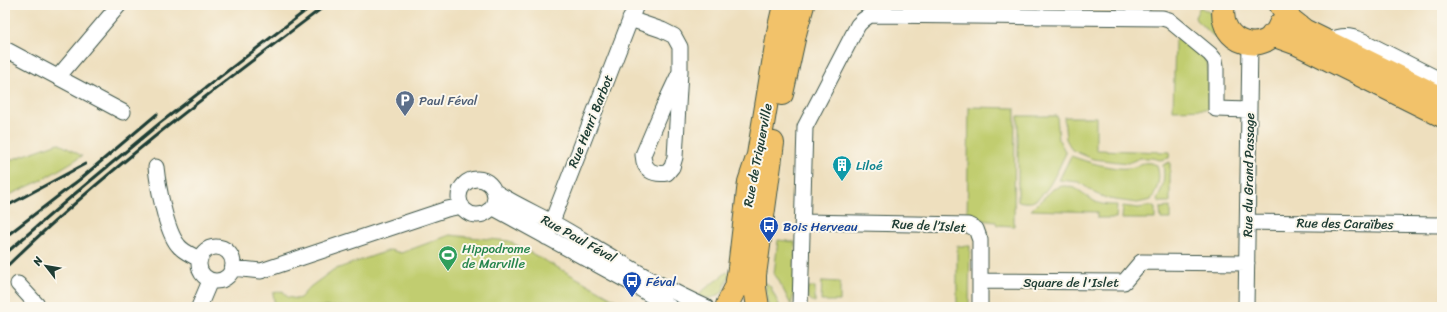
<svg xmlns="http://www.w3.org/2000/svg" width="1447" height="312" viewBox="0 0 1447 312" font-family="Sriracha,sans-serif">
<rect width="100%" height="100%" fill="#fbf7ec"/>
<filter id="ink" filterUnits="userSpaceOnUse"><feTurbulence type="fractalNoise" baseFrequency=".025" numOctaves="2"/><feDisplacementMap in="SourceGraphic" scale="8" xChannelSelector="R" yChannelSelector="G"/><feConvolveMatrix kernelMatrix="1 2 1 2 8 2 1 2 1" color-interpolation-filters="sRGB"/></filter>
<filter id="wash" filterUnits="userSpaceOnUse"><feTurbulence type="fractalNoise" baseFrequency=".012" numOctaves="4" result="noise"/><feDisplacementMap in="SourceGraphic" scale="16" xChannelSelector="R" yChannelSelector="G"/><feGaussianBlur stdDeviation="0.9" result="paint"/><feColorMatrix in="noise" values="0 0 0 0 0 0 0 0 0 0 0 0 0 0 0 0 0 1.4 0 .05"/><feComposite in="paint" operator="in"/></filter>
<g filter="url(#wash)">
<rect width="100%" height="100%" fill="#eedfbe"/>
<path fill="#c1cd6f" stroke="#708552" d="M 1200,7 L 1209,12 L 1215,23 L 1238,50 L 1240,53 L 1239,56 L 1236,55 L 1232,53 L 1196,20 L 1195,17 Z
M 1179,37 L 1204,58 L 1208,67 L 1209,109 L 1173,110 L 1175,41 Z
M 969,107 L 1015,108 L 1014,226 L 997,225 L 996,222 L 982,220 L 980,222 L 967,219 Z
M 1018,116 L 1057,116 L 1059,140 L 1066,153 C 1059,167 1049,193 1034,201 C 1029,203 1023,202 1018,201 Z
M 1064,117 L 1096,117 L 1096,150 L 1170,152 L 1169,158 L 1160,160 L 1152,158 L 1140,158 L 1128,163 L 1093,159 L 1072,150 L 1066,139 Z
M 58,143 L 82,156 L 42,180 L 5,197 L 5,162 Z
M 1071,156 C 1087,162 1113,170 1130,168 C 1142,166 1141,159 1157,165 C 1161,179 1158,188 1151,200 L 1137,203 L 1109,199 L 1096,194 L 1079,182 L 1059,180 Z
M 1170,162 L 1170,202 L 1159,202 L 1157,200 C 1163,188 1165,179 1163,165 Z
M 1062,186 C 1076,185 1083,194 1094,201 C 1101,205 1109,205 1117,205 L 1116,218 L 1097,218 L 1097,212 L 1031,210 L 1053,189 Z
M 1123,206 L 1138,208 L 1151,206 L 1155,208 L 1155,219 L 1122,219 Z
M 1170,207 L 1170,219 L 1161,219 L 1160,208 Z
M 450,235 L 509,241 L 575,277 L 628,307 L 275,307 L 273,293 L 283,291 L 287,297 L 297,299 L 300,298 L 310,287 L 333,270 L 390,250 L 401,253 Z
M 778,240 L 795,242 L 794,294 L 791,305 L 778,279 L 774,274 Z
M 957,246 L 970,246 L 969,307 L 957,307 Z
M 727,272 L 730,273 L 722,293 L 712,298 L 698,297 L 701,292 Z
M 822,281 L 840,282 L 840,301 L 821,301 Z
M 765,282 L 770,286 L 780,307 L 769,306 L 767,301 Z
M 808,287 L 815,287 L 815,302 C 807,300 807,294 808,287 Z"/>
</g>
<g filter="url(#ink)">
<g fill="none" stroke-linecap="round" stroke-linejoin="round">
<g stroke="#3e5549" stroke-width="17">
<path id="street" d="M 630,19 L 662,30 L 674,36 L 680,47 L 680,72 L 675,157 L 672,167 L 667,173 C 653,175 644,171 643,155 L 663,108 L 680,72
M 1328,41 C 1342,35 1349,35 1363,41 L 1442,81
M 5,49 L 123,112
M 58,77 L 119,5
M 156,167 C 158,186 166,231 178,245 C 183,252 192,255 199,259
M459 197a18 18 0 1 1 36 0a18 18 0 1 1-36 0Z
M 494,191 C 517,206 542,216 566,230 C 612,257 658,286 706,307
M 492,207 L 631,283 L 670,307
M 803,222 L 968,225 L 976,229 L 980,240 L 980,307
M 1248,222 L 1439,225 L 1442,223
M 546,237 L 636,5
M199 264a17 17 0 1 1 34 0a17 17 0 1 1-34 0Z
M 233,268 L 261,271 L 447,209 L 462,206
M 981,281 L 1124,282 L 1141,262 L 1247,263
M 18,284 L 39,307
M 199,307 L 210,281
M 800,307 L 805,127 L 858,25 L 863,20 L 870,15 L 1162,18 L 1169,20 L 1210,54 L 1215,60 L 1216,66 L 1216,109 L 1249,110
M 1246,307 L 1250,43"/>
</g>
<g stroke="#3e5549" stroke-width="24">
<path id="primary" d="M 1224,5 C 1216,45 1268,58 1280,24
M 1281,6 L 1290,19 L 1304,30 L 1442,98
M 1272,35 L 1297,44 L 1442,116
M 782,94 L 796,30 L 803,5
M 727,305 L 736,287 L 739,268 L 749,182 L 758,155 L 779,27 L 784,5
M 758,307 L 755,288 L 755,275 L 773,143"/>
</g>
<use href="#street" stroke="#fff" stroke-width="15"/>
<use href="#primary" stroke="#f2c26a" stroke-width="22"/>
<path stroke="#1f3d34" stroke-width="3" d="M 5,207 L 85,164
M 5,237 L 79,180 L 157,114
M 5,254 L 71,197 L 160,123 L 313,5
M 5,268 C 104,171 216,88 326,5"/>
</g>
</g>
<defs>
<g id="parking-pin" transform="scale(1)"><path d="M0 17L-7.5 6A9.5 9.5 0 1 1 7.5 6Z" fill="#5c6f8a" stroke="#fbf7ec"/><path d="M-3.5-5.5H1a3.5 3.5 0 0 1 0 7H-1V5.5H-3.5ZM-1-3.4V-.6H.8a1.4 1.4 0 0 0 0-2.8Z" fill="#fff"/></g>
<g id="building-pin" transform="scale(1)"><path d="M0 17L-7.5 6A9.5 9.5 0 1 1 7.5 6Z" fill="#0f9aa8" stroke="#fbf7ec"/><path d="M-4-6H4V6H1V3H-1V6H-4ZM-2.5-4.3h1.7v1.8h-1.7ZM.8-4.3h1.7v1.8H.8ZM-2.5-1h1.7V.8h-1.7ZM.8-1h1.7V.8H.8Z" fill="#fff"/></g>
<g id="bus-pin" transform="scale(1)"><path d="M0 17L-7.5 6A9.5 9.5 0 1 1 7.5 6Z" fill="#1a4fb4" stroke="#fbf7ec"/><path d="M-5-6H5V4H4V6H2V4H-2V6H-4V4H-5ZM-3.5-4V0h7V-4ZM-3.5 1.2v1.5H-2V1.2ZM2 1.2v1.5H3.5V1.2Z" fill="#fff"/></g>
<g id="stadium-pin" transform="scale(1)"><path d="M0 17L-7.5 6A9.5 9.5 0 1 1 7.5 6Z" fill="#2e9e5b" stroke="#fbf7ec"/><path d="M0-5a6.5 5 0 1 0 0 10a6.5 5 0 1 0 0-10ZM-3.5-1.8h7v3.6h-7Z" fill="#fff"/></g>
</defs>
<g fill-rule="evenodd">
<use href="#parking-pin" x="405" y="100"/>
<use href="#building-pin" x="842" y="165"/>
<use href="#bus-pin" x="769" y="226"/>
<use href="#stadium-pin" x="448" y="255"/>
<use href="#bus-pin" x="632" y="281"/>
</g>
<g text-anchor="middle" stroke-width="4" stroke-linejoin="round" paint-order="stroke">
<g font-size="13" fill="#4e5e75" stroke="#fbf7ec" text-anchor="start">
<text x="419" y="105">Paul Féval</text>
</g>
<g font-size="13" fill="#1f3d34" stroke="#fbf7ec">
<text transform="translate(590 121) rotate(-68)" y="5">Rue Henri Barbot</text>
<text transform="translate(757 155) rotate(-79)" y="5">Rue de Triquerville</text>
<text transform="translate(1248 175) rotate(-89)" y="5">Rue du Grand Passage</text>
<text transform="translate(1345 223) rotate(1)" y="5">Rue des Caraïbes</text>
<text transform="translate(929 225) rotate(3)" y="5">Rue de l’Islet</text>
<text transform="translate(579 238) rotate(29)" y="5">Rue Paul Féval</text>
<text x="1071" y="287">Square de l'Islet</text>
</g>
<g font-size="13" fill="#0d838f" stroke="#fbf7ec" text-anchor="start">
<text x="856" y="170">Liloé</text>
</g>
<g font-size="13" fill="#164399" stroke="#fbf7ec" text-anchor="start">
<text x="783" y="231">Bois Herveau</text>
<text x="646" y="286">Féval</text>
</g>
<g font-size="13" fill="#27864d" stroke="#fbf7ec" text-anchor="start">
<text x="462" y="253">Hippodrome<tspan x="462" dy="15">de Marville</tspan></text>
</g>
</g>
<rect width="1447" height="312" fill="none" stroke="#fbf7ec" stroke-width="20"/>
<g transform="translate(46 266) rotate(301)" stroke="#fbf7ec" stroke-width="3" paint-order="stroke">
<path d="M0-3L7 15L0 10L-7 15Z" fill="#1f3d34"/>
<text y="-6" font-size="11" font-weight="bold" text-anchor="middle" fill="#1f3d34">N</text>
</g>
</svg>
